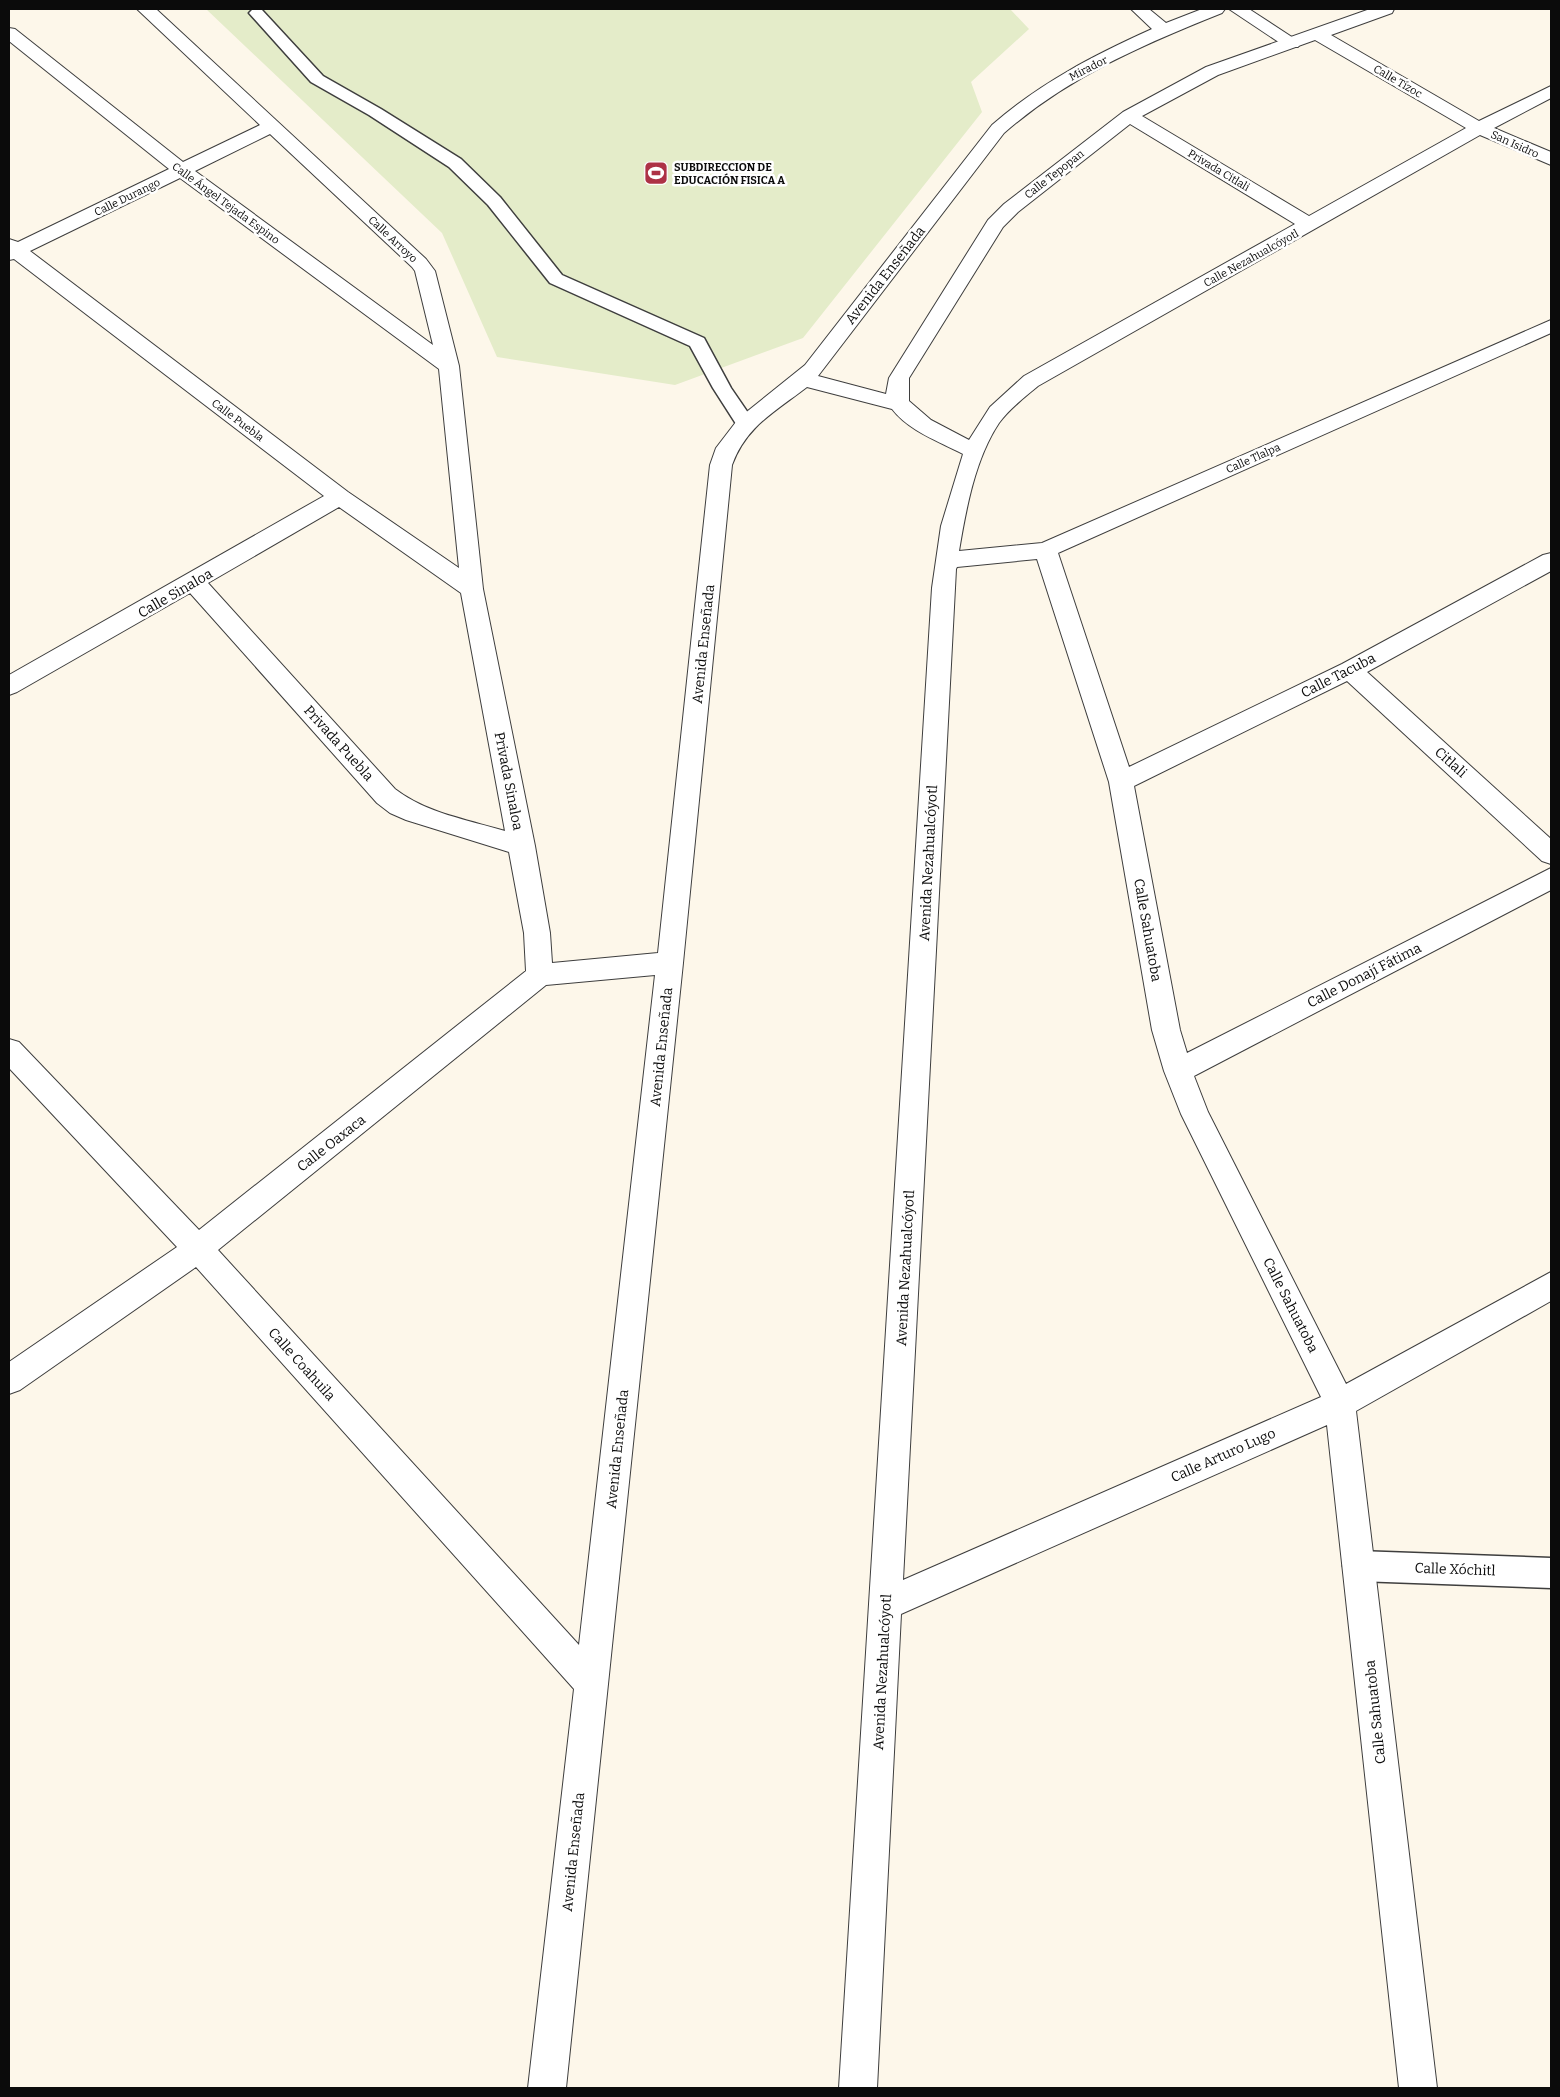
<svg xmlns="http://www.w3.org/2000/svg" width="1560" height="2097" viewBox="0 0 1560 2097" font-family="Bitter,serif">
<rect width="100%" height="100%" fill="#fdf7ea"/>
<path fill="#e4ecc9" d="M 206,9 L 1010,9 L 1029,29 L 971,82 L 982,112 L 803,338 L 675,385 L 497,357 L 442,233 Z"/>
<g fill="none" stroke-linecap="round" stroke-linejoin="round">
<g stroke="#3e3e3e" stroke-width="3">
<path id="service" d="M 259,9 L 262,10 L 323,76 L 381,109 L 461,159 L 500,197 L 562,275 L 704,338 L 731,388 L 755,423 L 752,427 L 745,429 L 738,427 L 713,388 L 690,346 L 550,283 L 488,205 L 449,167 L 369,115 L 311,82 L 249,13 L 252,10 Z
M 1358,1551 L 1551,1558 L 1551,1588 L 1358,1581 L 1347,1576 L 1343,1566 L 1347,1556 Z"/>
</g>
<g stroke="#3e3e3e" stroke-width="2">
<path id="pedestrian" d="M 1229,9 L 1249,9 L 1301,43 L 1298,47 L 1286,47 Z"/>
</g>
<g stroke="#3e3e3e" stroke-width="2">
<path id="minor" d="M 137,9 L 156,9 L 426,259 L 435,271 L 459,366 L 483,589 L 535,846 L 550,933 L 552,963 L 658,953 L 710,465 L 716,448 L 739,418 L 805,365 L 992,125 C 1040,83 1094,55 1152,29 L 1131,9 L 1149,9 L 1166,23 L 1202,9 L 1225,9 L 1222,13 C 1144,44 1068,77 1004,133 L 818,376 L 886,394 L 889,378 L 988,220 L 1004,204 L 1123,112 L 1206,67 L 1370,9 L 1394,9 L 1392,13 L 1331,35 L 1479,121 L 1551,86 L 1551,98 L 1494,128 L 1551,152 L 1551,165 L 1480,135 L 1038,386 C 1025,397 1010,408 999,423 C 975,459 966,509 959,551 L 1042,543 L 1551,320 L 1551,333 L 1058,553 L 1129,767 L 1342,664 L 1543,555 L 1551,553 L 1551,571 L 1367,672 L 1551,839 L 1551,864 L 1542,861 L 1347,681 L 1134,786 L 1180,1030 L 1187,1053 L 1551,868 L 1551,890 L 1194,1076 L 1208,1112 L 1346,1384 L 1551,1272 L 1551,1301 L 1356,1411 L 1437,2088 L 1399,2088 L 1327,1425 L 901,1614 L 877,2088 L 839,2088 L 932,588 L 941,526 L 963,454 C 938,441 909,431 892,409 L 807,387 C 776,411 746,426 732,465 L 683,963 L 566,2088 L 528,2088 L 574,1689 L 196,1267 L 20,1390 L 9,1394 L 9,1362 L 177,1247 L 9,1068 L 9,1039 L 19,1042 L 199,1230 L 526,971 L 524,933 L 509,852 L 406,820 L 390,813 L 377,803 L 190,593 L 17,692 L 9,695 L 9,675 L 324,496 L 14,259 L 9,260 L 9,239 L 18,242 L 169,169 L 9,41 L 9,28 L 15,29 L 183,162 L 260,125 ZM 1315,40 L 1466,128 L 1309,216 L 1142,116 L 1218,75 ZM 1130,124 L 1295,224 L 1024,376 L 990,407 L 969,440 L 931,420 L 909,401 L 909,378 L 1003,227 L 1018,212 ZM 270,134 L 412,267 L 415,271 L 433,345 L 195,171 ZM 180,178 L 439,369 L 459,568 L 348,492 L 30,251 ZM 339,507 L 461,593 L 505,831 C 468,820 426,813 395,789 L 208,583 ZM 1037,559 L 1109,782 L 1152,1030 L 1164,1071 L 1181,1114 L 1321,1397 L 903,1580 L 956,569 L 957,567 ZM 655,975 L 579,1645 L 218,1250 L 546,985 Z"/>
</g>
<use href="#service" fill="#fff" fill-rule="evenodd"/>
<use href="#pedestrian" fill="#fff" fill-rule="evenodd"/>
<use href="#minor" fill="#fff" fill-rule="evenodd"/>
</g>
<defs>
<g id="stadium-square" transform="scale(1.25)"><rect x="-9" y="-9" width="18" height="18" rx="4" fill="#ad3145" stroke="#fff"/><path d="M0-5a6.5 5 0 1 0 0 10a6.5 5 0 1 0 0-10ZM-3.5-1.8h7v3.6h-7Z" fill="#fff"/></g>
</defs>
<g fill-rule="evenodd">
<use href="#stadium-square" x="656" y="173"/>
</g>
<g text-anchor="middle" stroke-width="5" stroke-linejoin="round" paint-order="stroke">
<g font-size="11" fill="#0b0b0b" stroke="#fff">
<text transform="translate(1088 68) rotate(-27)" y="4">Mirador</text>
<text transform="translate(1398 81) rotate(30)" y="4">Calle Tízoc</text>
<text transform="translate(1515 144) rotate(24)" y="4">San Isidro</text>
<text transform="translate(1219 170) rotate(31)" y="4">Privada Citlali</text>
<text transform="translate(1054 174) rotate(-38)" y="4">Calle Tepopan</text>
<text transform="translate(127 197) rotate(-26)" y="4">Calle Durango</text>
<text transform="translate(226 203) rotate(36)" y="4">Calle Ángel Tejada Espino</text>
<text transform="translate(393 239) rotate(43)" y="4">Calle Arroyo</text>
<text transform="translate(1251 258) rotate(-29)" y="4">Calle Nezahualcóyotl</text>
<text transform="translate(238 420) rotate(37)" y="4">Calle Puebla</text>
<text transform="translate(1253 458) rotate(-24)" y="4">Calle Tlalpa</text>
</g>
<g font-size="11" font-weight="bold" fill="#0b0b0b" stroke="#fff" text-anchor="start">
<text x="674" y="171">SUBDIRECCION DE<tspan x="674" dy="13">EDUCACIÓN FISICA A</tspan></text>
</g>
<g font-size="14" fill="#0b0b0b" stroke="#fff">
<text transform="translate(885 275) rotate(-52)" y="5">Avenida Enseñada</text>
<text transform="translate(175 593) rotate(-30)" y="5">Calle Sinaloa</text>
<text transform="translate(703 644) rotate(-84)" y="5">Avenida Enseñada</text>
<text transform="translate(1338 675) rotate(-27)" y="5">Calle Tacuba</text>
<text transform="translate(339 743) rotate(48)" y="5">Privada Puebla</text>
<text transform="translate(1451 762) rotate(42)" y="5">Citlali</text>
<text transform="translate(509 781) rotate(79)" y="5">Privada Sinaloa</text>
<text transform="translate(928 863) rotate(-87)" y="5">Avenida Nezahualcóyotl</text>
<text transform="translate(1148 930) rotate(80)" y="5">Calle Sahuatoba</text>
<text transform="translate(1364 975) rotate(-27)" y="5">Calle Donají Fátima</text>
<text transform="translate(661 1047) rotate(-84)" y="5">Avenida Enseñada</text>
<text transform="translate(331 1143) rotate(-38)" y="5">Calle Oaxaca</text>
<text transform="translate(905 1268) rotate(-87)" y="5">Avenida Nezahualcóyotl</text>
<text transform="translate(1291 1305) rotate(63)" y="5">Calle Sahuatoba</text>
<text transform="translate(302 1364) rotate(48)" y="5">Calle Coahuila</text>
<text transform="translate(617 1449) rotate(-84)" y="5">Avenida Enseñada</text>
<text transform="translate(1223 1455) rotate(-24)" y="5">Calle Arturo Lugo</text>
<text transform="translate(1455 1569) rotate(2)" y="5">Calle Xóchitl</text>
<text transform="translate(882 1672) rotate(-87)" y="5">Avenida Nezahualcóyotl</text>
<text transform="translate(1375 1712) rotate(-96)" y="5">Calle Sahuatoba</text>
<text transform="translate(573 1852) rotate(-84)" y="5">Avenida Enseñada</text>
</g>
</g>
<rect width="1560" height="2097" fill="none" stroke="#0b0b0b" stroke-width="20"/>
</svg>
